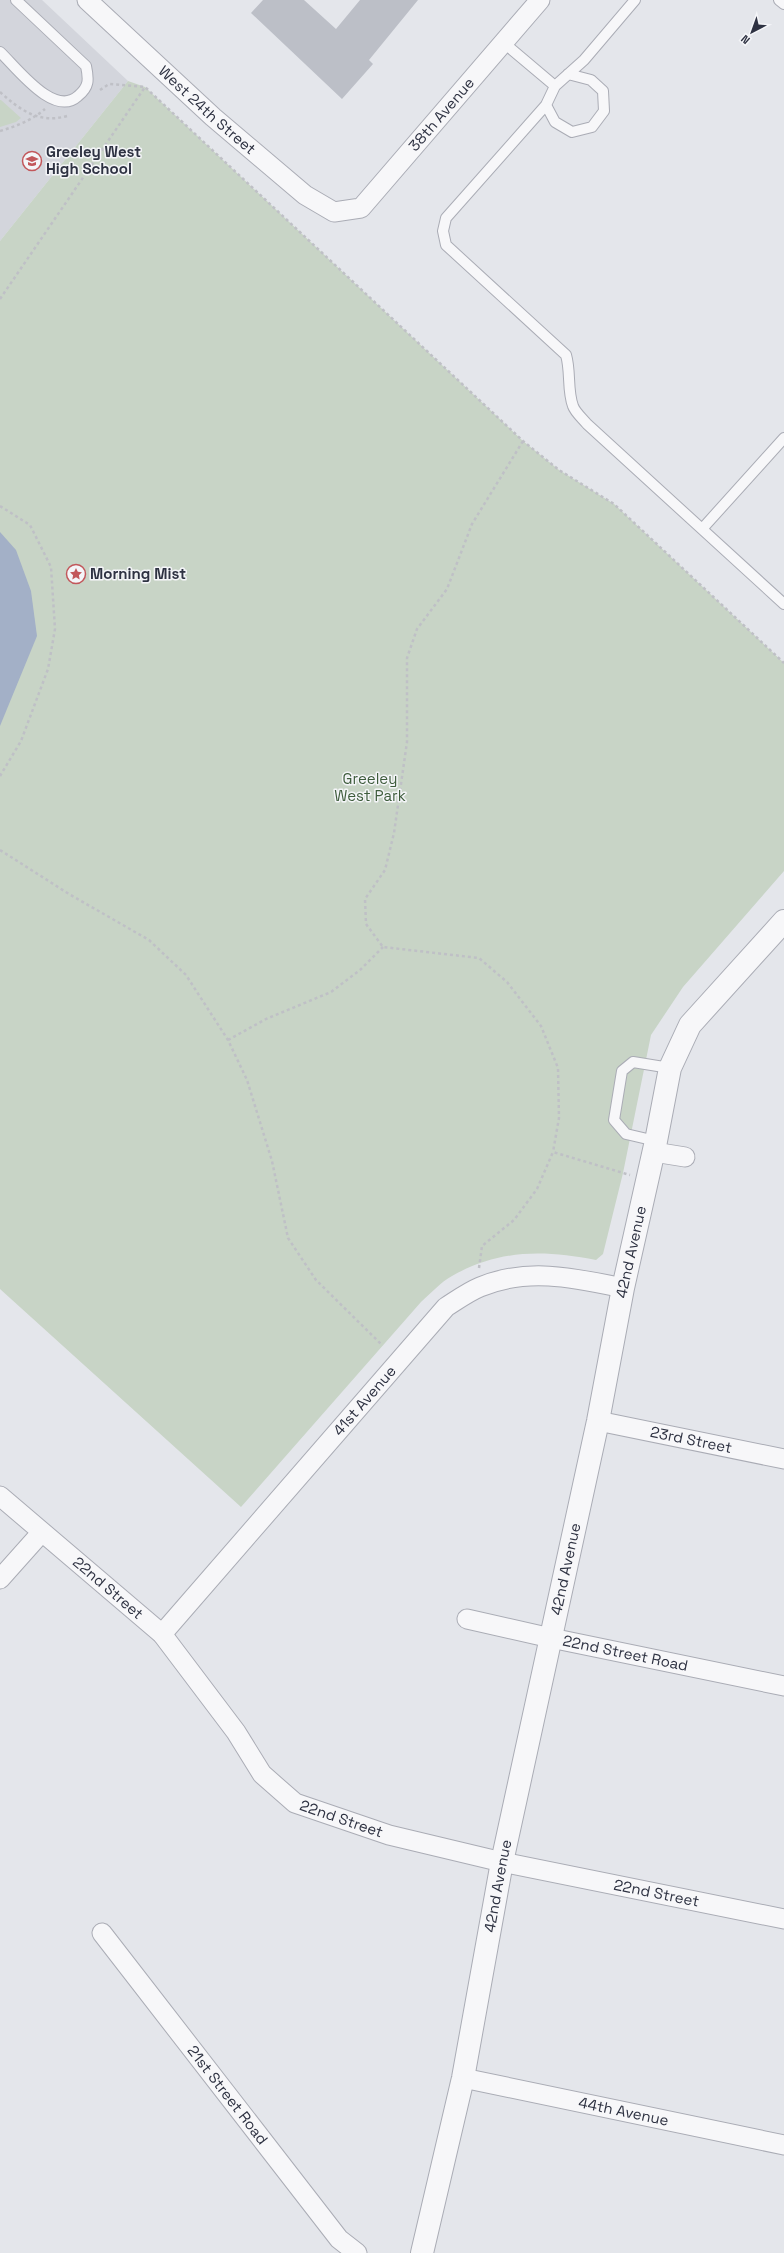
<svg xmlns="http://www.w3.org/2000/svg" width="784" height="2253" viewBox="0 0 784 2253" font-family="'Space Grotesk',sans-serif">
<rect width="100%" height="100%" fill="#e4e6eb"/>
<path fill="#d3d5dc" d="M 0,0 L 42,0 L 128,81 L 0,241 Z"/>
<path fill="#c8d4c6" d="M 128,81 L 145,87 L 523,441 L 559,470 L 614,504 L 784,663 L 784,871 L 683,987 L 651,1035 L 623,1173 L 603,1254 L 596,1260 C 544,1250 500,1249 452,1276 C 441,1282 431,1293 421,1302 L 241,1507 L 0,1289 L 0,241 Z
M 0,100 L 1,100 L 21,118 L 16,122 L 0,127 Z"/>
<path fill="#a3b0c7" d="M 0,532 L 16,550 L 31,591 L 37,636 L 0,726 Z"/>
<path fill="#bcbfc7" d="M 263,0 L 304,0 L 336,29 L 360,0 L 418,0 L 369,60 L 373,64 L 342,99 L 251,13 Z"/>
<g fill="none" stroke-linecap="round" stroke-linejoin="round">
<g stroke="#aaacb5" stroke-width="12">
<path id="service" d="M 779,0 L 784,4
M 504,43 L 555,86
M 0,52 C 17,68 54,118 78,96 C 89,87 89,80 86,66 L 16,0
M 568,74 L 591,80 L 603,91 L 604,111 L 592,127 L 572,132 L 555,122 L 546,105 L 555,86 L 584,60 L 635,0
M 546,105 L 446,218 L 443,231 L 446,245 L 566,355 C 571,372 567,390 573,406 C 575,412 582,418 587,424 L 784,604
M 702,529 L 784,438
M 656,1141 L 626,1134 L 614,1120 L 622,1071 L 633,1062 L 670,1068"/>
</g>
<g stroke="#aaacb5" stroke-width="21">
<g id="minor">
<path id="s1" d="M 87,0 L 213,117 L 305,195 L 334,212 L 361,208 L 540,0"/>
<path d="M 654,1152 L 685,1157"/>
<path id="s2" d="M 598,1421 L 784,1459"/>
<path id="s3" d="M 0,1496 L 162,1634 L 236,1732 L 262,1774 L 295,1803 L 389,1835 L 502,1862 L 784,1919"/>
<path d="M 0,1579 L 41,1533"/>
<path id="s4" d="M 467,1619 L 551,1638 L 784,1686"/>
<path id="s5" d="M 162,1634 L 446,1307 C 457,1300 468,1292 480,1287 C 527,1267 575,1278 623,1288"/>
<path id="s6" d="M 102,1933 L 339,2239 L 357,2253"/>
<path id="s7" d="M 463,2078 L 784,2145"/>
</g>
</g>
<g stroke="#aaacb5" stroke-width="24">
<g id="tertiary">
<path id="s8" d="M 422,2253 L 463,2078 L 502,1862 L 598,1421 L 623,1288 L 656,1141 L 670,1068 L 690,1025 L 784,921"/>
</g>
</g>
<path stroke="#bfc0c6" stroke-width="2.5" stroke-dasharray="3 3" stroke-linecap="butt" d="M 100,90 L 109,84 L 145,87 L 523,441 L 559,470 L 614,504 L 784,663
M 0,92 C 20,110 39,124 67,116
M 0,131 C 17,126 32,120 45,109
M 0,299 L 145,87
M 523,441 L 472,524 L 447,589 L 417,629 L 407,658 L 407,742 L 394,833 L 385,870 L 365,899 L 366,924 L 383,947 L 479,958 L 507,982 L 541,1026 L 558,1068 L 559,1118 L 553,1152
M 0,506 L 30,525 L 51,567 L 55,629 L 48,669 L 21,741 L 0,776
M 0,850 L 69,894 L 149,940 L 186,975 L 228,1040 L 247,1080 L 272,1161 L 288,1238 L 316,1280 L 382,1345
M 228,1040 L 266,1019 L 331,992 L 360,970 L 383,947
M 479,1268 L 482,1246 L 514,1220 L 537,1189 L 553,1152 L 630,1175"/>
<use href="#service" stroke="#f7f7f9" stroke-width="10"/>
<use href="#minor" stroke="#f7f7f9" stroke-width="19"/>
<use href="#tertiary" stroke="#f7f7f9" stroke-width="22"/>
</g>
<defs>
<g id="school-ring" transform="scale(1)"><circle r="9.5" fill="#f4f5f8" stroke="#c2575b" stroke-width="1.5"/><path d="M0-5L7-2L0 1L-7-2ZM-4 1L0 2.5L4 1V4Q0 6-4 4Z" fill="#c2575b"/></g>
<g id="sight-ring" transform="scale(1)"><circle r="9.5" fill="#f4f5f8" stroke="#c2575b" stroke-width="1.5"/><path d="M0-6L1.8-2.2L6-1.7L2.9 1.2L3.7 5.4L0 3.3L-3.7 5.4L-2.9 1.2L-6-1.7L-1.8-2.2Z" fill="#c2575b"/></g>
</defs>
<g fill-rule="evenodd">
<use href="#school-ring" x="32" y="161"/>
<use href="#sight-ring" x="76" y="574"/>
</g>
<g text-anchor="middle" stroke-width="3" stroke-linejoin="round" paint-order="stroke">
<g font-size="15" fill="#2e3242" stroke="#f4f5f8">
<text dy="5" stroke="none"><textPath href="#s1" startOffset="163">West 24th Street</textPath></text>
<text dy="5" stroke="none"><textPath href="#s1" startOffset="477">38th Avenue</textPath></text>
<text dy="5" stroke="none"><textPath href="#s8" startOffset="1023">42nd Avenue</textPath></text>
<text dy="5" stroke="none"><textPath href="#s5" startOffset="309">41st Avenue</textPath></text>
<text dy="5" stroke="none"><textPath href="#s2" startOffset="95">23rd Street</textPath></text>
<text dy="5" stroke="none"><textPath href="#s8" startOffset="699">42nd Avenue</textPath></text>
<text dy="5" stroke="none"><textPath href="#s3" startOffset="142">22nd Street</textPath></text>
<text dy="5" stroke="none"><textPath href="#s4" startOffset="162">22nd Street Road</textPath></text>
<text dy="5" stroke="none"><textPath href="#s3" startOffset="478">22nd Street</textPath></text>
<text dy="5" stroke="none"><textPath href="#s8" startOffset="375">42nd Avenue</textPath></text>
<text dy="5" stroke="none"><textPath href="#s3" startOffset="802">22nd Street</textPath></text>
<text dy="5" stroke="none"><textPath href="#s6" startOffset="205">21st Street Road</textPath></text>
<text dy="5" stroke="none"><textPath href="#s7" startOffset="164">44th Avenue</textPath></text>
</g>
<g font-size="15" font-weight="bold" fill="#2e3242" stroke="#f4f5f8" text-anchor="start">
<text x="46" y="157">Greeley West<tspan x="46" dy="17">High School</tspan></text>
<text x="90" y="579">Morning Mist</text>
</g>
<g font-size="15" fill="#3e5c3c" stroke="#f4f5f8">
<text x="370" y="784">Greeley<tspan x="370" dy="17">West Park</tspan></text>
</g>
</g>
<g transform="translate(752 32) rotate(221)" stroke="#f4f5f8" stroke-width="3" paint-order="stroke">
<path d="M0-3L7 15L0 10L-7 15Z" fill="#2e3242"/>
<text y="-6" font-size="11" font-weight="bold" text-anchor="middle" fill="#2e3242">N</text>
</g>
</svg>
